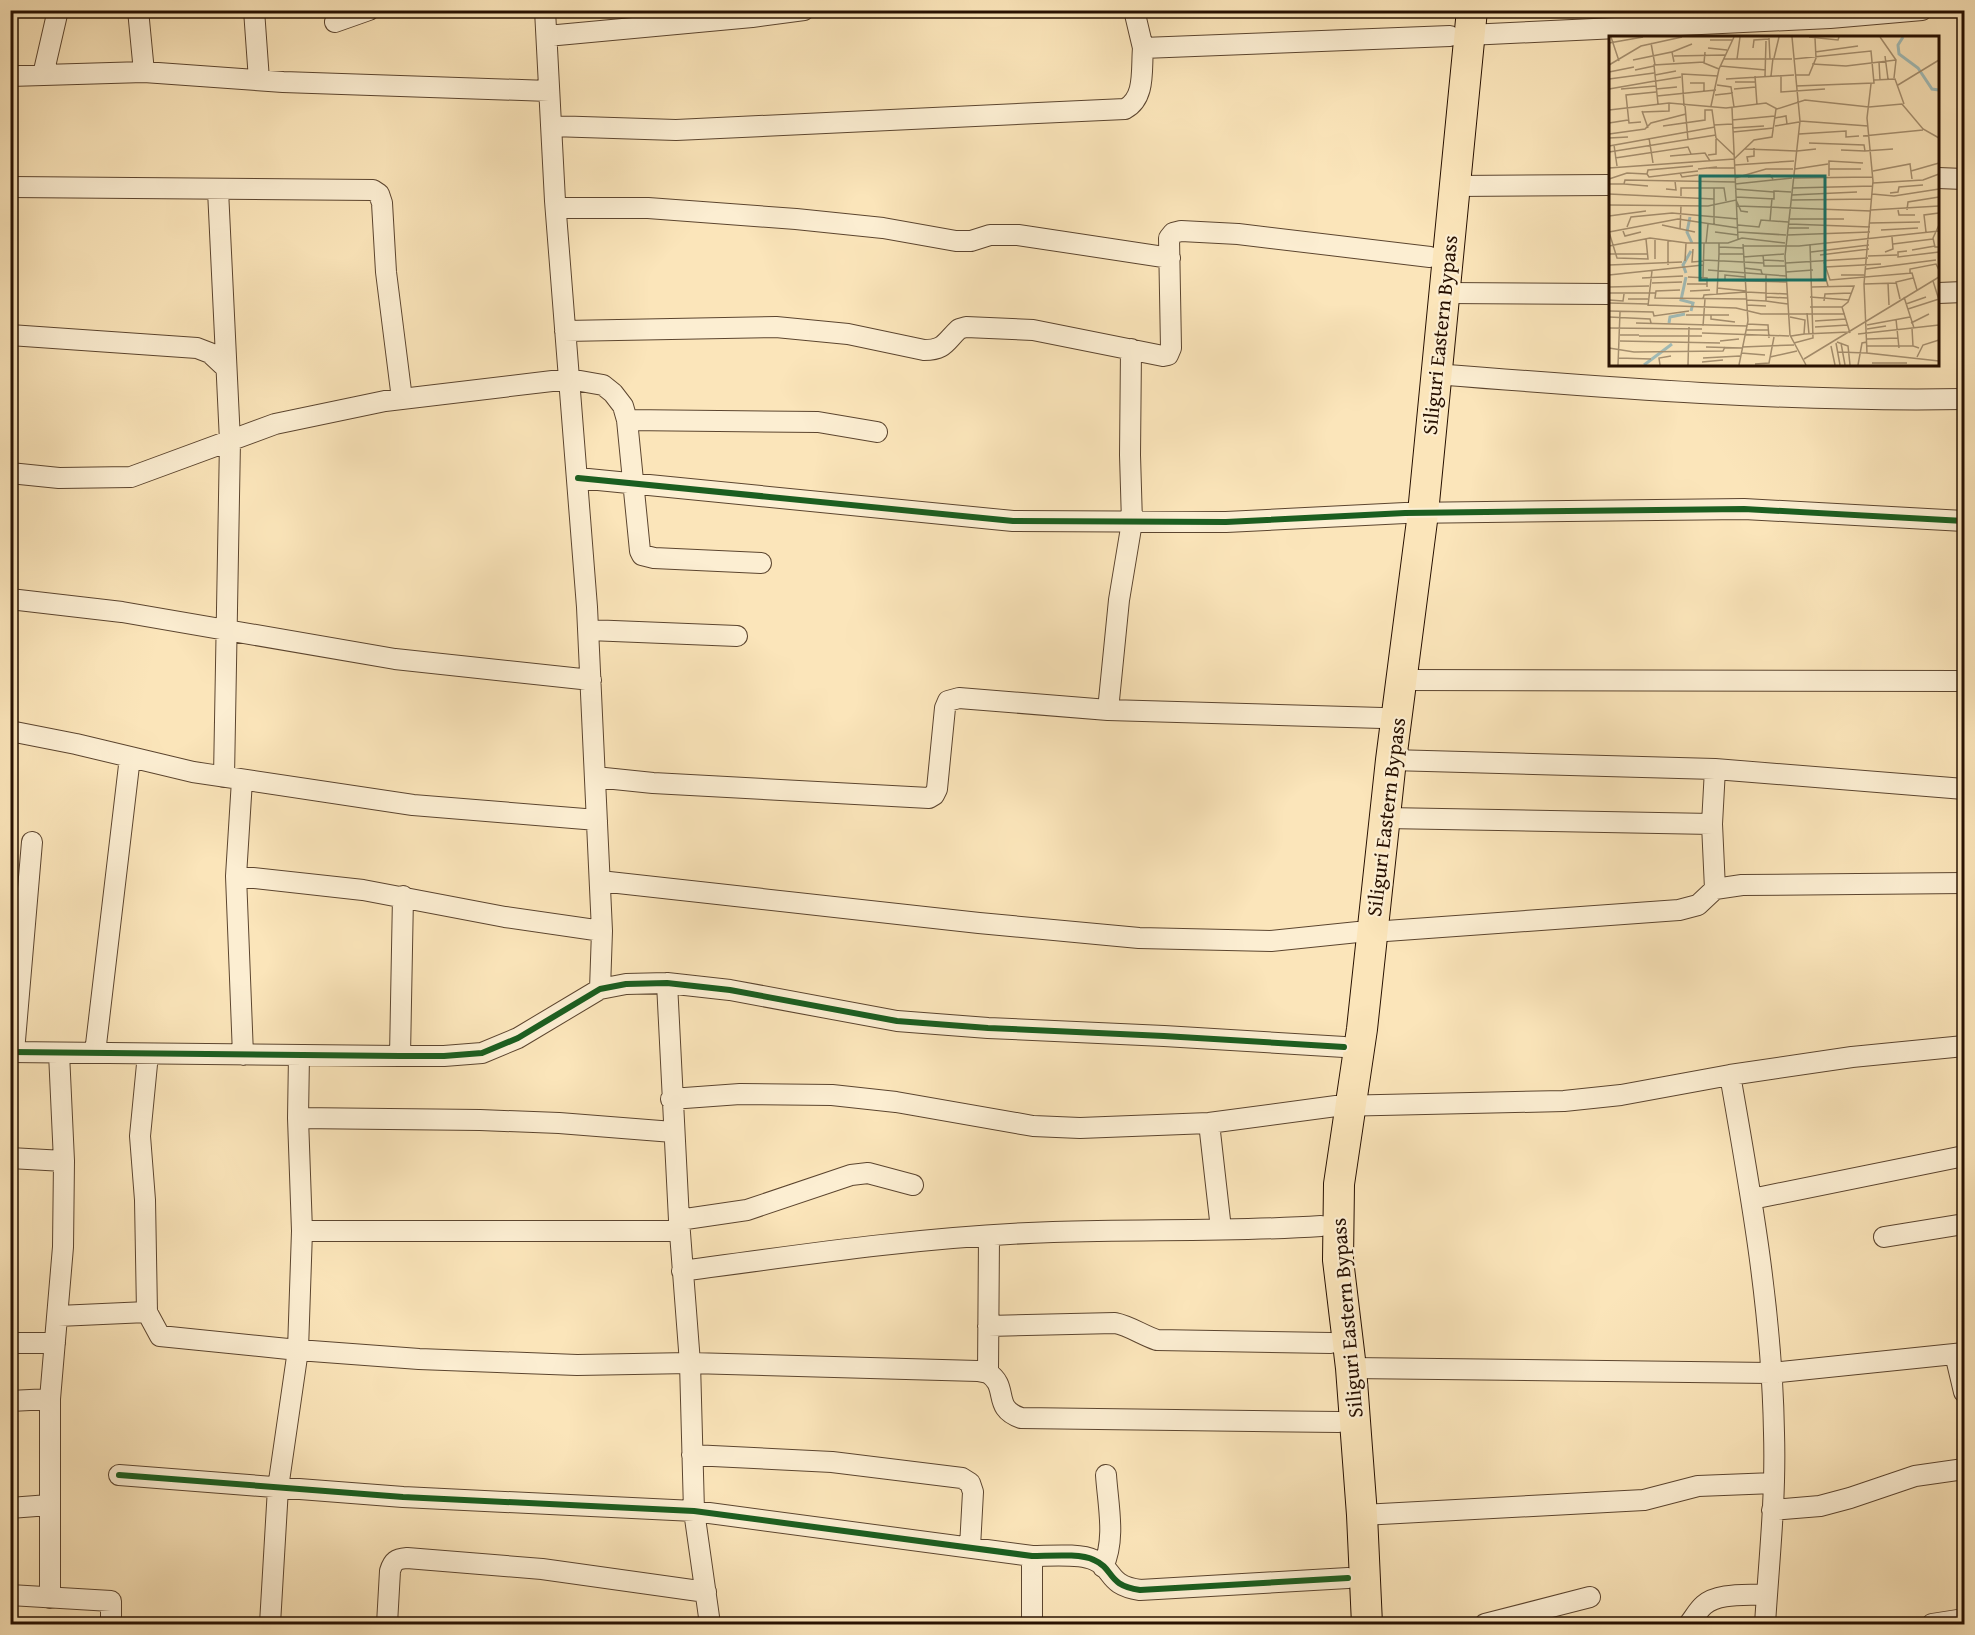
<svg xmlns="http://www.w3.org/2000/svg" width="1975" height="1635" viewBox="0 0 1975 1635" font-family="'Gentium Book Plus',serif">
<rect width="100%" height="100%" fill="#fbe5ba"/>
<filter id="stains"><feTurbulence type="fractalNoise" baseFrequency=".00333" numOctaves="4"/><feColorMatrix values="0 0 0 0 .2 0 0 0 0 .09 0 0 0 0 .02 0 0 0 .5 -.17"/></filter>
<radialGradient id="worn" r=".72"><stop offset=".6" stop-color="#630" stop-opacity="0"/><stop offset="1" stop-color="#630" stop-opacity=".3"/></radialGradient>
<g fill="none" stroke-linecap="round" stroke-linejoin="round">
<g stroke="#5c452f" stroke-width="22">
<path id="street" d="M 138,10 L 144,72
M 254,10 L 259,80
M 545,10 L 555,201 L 587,607 L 602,931 L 600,989
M 1134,10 L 1143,48
M 752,17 L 804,10
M 335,22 L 369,10
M 1468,35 L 1830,18 L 1922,10
M 547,36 L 752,17 L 751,10
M 43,75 L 58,10
M 10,76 L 144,72 L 283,82 L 549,91
M 551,126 L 676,130 L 1125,109 C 1146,98 1141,69 1143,48 L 1450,36
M 1938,178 L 1964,179
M 1454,186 L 1610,185
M 10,187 L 373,190 L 379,194 L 382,203 L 386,272 L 402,399
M 218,190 L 230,441 L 224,777
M 556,208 L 648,208 L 796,219 L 883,228 L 956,241 L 971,241 L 990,235 L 1018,235 L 1170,258
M 1445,293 L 1610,294
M 1938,293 L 1964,292
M 565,331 L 776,327 L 848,334 L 924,350 C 945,350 945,342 959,329 L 966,327 L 1033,330 L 1163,356 L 1168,355 L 1171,348 L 1169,238 L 1173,233 L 1181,231 L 1238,234 L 1430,257
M 10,335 L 197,348 L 210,353 L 226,368
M 1435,374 C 1612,388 1788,402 1964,399
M 627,420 L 818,422 L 877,432
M 10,473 L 59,478 L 131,477 L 275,424 L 385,401 L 569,379 L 603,385 L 613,393 L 623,406 L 627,420 L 640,551 L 642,555 L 654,558 L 761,563
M 578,478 L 1013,521 L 1226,522 L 1405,513 L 1744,509 L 1964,521
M 10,599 L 122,612 L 395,659 L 591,680
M 589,630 L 737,636
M 1403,680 L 1964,681
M 1108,710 L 1119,600 L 1132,522 L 1130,455 L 1131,349
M 10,731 L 76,744 L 193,772 L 413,805 L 597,820
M 1391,760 L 1715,769 L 1964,789
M 1715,769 L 1712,824 L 1715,889
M 595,777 L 653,783 L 929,798 L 934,795 L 937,789 L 945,708 L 948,701 L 959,698 L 1108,710 L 1382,718
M 242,780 L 236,876 L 243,1055
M 1386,818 L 1712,824
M 236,876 L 363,890 L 505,917 L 602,931
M 600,881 L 979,923 L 1139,938 L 1271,941 L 1358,932
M 1372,932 L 1679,910 L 1698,905 L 1715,889 L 1742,885 L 1964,883
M 667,983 L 679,1220 L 690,1363 L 694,1511 L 710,1624
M 10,1052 L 400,1056 L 444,1056 L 482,1053 L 518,1038 L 600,989 L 626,984 L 667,983 L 730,990 L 897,1021 L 988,1028 L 1164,1036 L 1344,1047
M 14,1052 L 32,842
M 95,1053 L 130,757
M 299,1055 L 298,1118 L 302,1231 L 679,1231
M 400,1056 L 403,896
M 1730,1075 C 1751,1194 1772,1312 1774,1433 C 1776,1497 1769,1561 1765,1624
M 671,1099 L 740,1094 L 832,1095 L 896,1102 L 1033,1126 L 1080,1128 L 1209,1123 L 1336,1106 L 1564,1101 L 1621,1095 L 1730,1075 L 1852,1057 L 1964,1046
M 298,1118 L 480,1120 L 559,1123 L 673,1132
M 1209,1123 L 1221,1229
M 10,1158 L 64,1161
M 1752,1199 L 1964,1156
M 679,1220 L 747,1210 L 851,1175 L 868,1173 L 913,1185
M 989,1236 L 988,1373 C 1010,1387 991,1408 1021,1418 L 1339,1422
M 1884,1237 L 1964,1224
M 682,1271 C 806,1254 929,1236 1053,1232 C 1142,1229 1232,1232 1321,1226
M 147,1312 L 145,1200 L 140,1136 L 148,1054
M 58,1316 L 147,1312 L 160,1336 L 298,1350 L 419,1359 L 577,1365 L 690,1363 L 978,1371 L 988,1373
M 988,1326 L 1115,1323 C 1130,1326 1142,1335 1157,1340 L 1331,1343
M 10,1343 L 55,1343
M 1955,1354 L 1964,1392
M 1351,1368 L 1771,1373 L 1964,1353
M 10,1401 L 50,1399
M 692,1455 L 832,1462 L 962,1478 L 970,1483 L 973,1492 L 970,1547
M 119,1475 L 403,1497 L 694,1511 L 1032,1556 C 1049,1556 1080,1553 1094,1560 C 1115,1569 1106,1585 1140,1590 L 1348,1578
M 10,1508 L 49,1505
M 1772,1510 L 1820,1506 L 1850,1498 L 1915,1476 L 1964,1469
M 1362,1515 L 1644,1500 L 1698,1486 L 1774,1483
M 1103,1567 C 1116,1539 1108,1505 1106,1475
M 10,1595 L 111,1601 L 111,1624
M 50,1598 L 50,1399 L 63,1247 L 64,1161 L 59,1053
M 270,1624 L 278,1488 L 298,1350 L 302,1231
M 387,1624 L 390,1571 C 393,1561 396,1559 407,1558 L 542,1569 L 706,1592
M 1032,1624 L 1032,1556
M 1485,1624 L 1590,1597
M 1689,1624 C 1694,1618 1698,1610 1704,1605 C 1719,1592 1749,1596 1767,1594
M 1932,1624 L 1964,1619"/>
</g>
<g stroke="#271001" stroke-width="32">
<path id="primary" d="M 1367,1624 L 1362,1515 L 1351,1368 L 1338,1260 L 1339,1184 L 1362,1029 L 1391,760 L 1423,513 L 1472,10"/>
</g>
<use href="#street" stroke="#fceed2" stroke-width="20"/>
<use href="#primary" stroke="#fbe5ba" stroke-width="30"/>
<g stroke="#fceed2" stroke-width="10">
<path id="cycleway" d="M 578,478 L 1013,521 L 1226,522 L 1405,513 L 1744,509 L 1964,521
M 10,1052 L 400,1056 L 444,1056 L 482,1053 L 518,1038 L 600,989 L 626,984 L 667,983 L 730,990 L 897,1021 L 988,1028 L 1164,1036 L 1344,1047
M 119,1475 L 403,1497 L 694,1511 L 1032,1556 C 1049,1556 1080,1553 1094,1560 C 1115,1569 1106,1585 1140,1590 L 1348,1578"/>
</g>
<use href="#cycleway" stroke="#1b5e20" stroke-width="6"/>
</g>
<g text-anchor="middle" stroke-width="4.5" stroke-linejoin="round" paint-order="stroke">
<g font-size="21" fill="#271001" stroke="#fceed2">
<text transform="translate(1440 335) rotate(-84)" y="7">Siliguri Eastern Bypass</text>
<text transform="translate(1386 817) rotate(-83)" y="7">Siliguri Eastern Bypass</text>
<text transform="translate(1347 1318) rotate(-95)" y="7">Siliguri Eastern Bypass</text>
</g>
</g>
<g transform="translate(1609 36)">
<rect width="330" height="330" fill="#fbe5ba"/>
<path fill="none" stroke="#a2bdb9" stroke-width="3" d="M 294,1 L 289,9 L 290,18 L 309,32 L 323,53 L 330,54M 81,181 L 78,196 L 83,207M 77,237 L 74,229 L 82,215M 77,241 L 72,264 L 84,267 L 82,275M 60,287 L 61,281 L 76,278M 35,329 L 63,308"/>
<path fill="none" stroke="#a69070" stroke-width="1.5" d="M 2,1 L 10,25M 183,1 L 191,85 L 176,220 L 181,299 L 197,329M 200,1 L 229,4 L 230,1M 271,1 L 287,24 L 285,42M 160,2 L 161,23M 101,4 L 124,4M 0,7 L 34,1M 42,7 L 46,29M 99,12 L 118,14M 144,12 L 145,4 L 160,3M 63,16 L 83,8M 96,16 L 95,27 L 110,33M 206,16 L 249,10M 65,20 L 116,19M 276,20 L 279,43M 165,22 L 170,1M 114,23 L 183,23M 128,23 L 131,1M 185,23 L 262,15 L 265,47 L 187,50M 24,24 L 63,16 L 65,26M 270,26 L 271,44M 203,28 L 237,30 L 287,24M 0,29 L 32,10 L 73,1M 111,30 L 157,34M 26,34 L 45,30M 0,36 L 25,31M 46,39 L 67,35M 172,39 L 172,56 L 216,53M 186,39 L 200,39 L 207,22 L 206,2M 146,40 L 148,69M 156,40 L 157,5M 162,40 L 164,22M 0,43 L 45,37M 117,43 L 185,39M 265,44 L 286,43 L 295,68M 47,45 L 72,41M 126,46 L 146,46M 81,47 L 95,47 L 95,55M 262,48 L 258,82 L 264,145 L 255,248 L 258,317 L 330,325M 108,49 L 122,51 L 125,71M 289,49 L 330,24M 0,53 L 46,45M 12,53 L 47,50M 47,53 L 68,51M 125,53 L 147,51M 106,59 L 124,57M 48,60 L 107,54M 49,68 L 45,29 L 95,26M 75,70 L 73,38 L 109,40M 76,70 L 79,104M 102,70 L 110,33 L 125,1M 123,72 L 129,203M 0,74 L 60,67 L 117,72 L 157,67 L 168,73 L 196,64 L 260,71 L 293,68 L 314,93 L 330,102M 33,75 L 39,92M 33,76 L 60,75 L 60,67M 166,82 L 177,80 L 178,88M 123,84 L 166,80M 191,85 L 259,90M 32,86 L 20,87 L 17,59 L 47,56M 0,87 L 19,84M 105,89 L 123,88M 54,90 L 96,84 L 96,74 L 103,74 L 107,102 L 125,119M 166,90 L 190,86M 123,92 L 155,90M 124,96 L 165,92M 0,98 L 36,93 L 42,87 L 77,78M 190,98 L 237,95 L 237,101 L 250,100M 254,100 L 314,94M 0,102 L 19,101M 40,102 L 44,127M 200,107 L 255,109 L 256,115 L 284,113M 5,109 L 8,130M 0,110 L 106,91M 136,113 L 187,115M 232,114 L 256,115M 188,115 L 207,113M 0,116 L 107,99M 99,119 L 107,118 L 107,103M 61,120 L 96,117 L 101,125M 6,122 L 79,111 L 82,118M 139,126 L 138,121 L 145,120 L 145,112M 126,129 L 185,125M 0,132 L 125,123 L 145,104 L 163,101 L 167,73M 97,132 L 126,132M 89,133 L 108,131M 186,133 L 219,128M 220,133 L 252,133M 264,135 L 301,128 L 303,143M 302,135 L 330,127M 71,137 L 73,141 L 89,139M 38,138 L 39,134 L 84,130M 220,140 L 220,125 L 254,127M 139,141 L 161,139 L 164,143M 126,142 L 157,133 L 184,133M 185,142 L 264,141M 0,143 L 18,137 L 38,138 L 40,141 L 89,135M 264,147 L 314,144 L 330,138M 0,148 L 15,148 L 16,144 L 126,146M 15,148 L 39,150M 126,148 L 183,142M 105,152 L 105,189M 184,152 L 264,150M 57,153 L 67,154 L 66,145M 126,153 L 165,156M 281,157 L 289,156 L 290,151 L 314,149M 0,158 L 105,163M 263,158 L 285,160 L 330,153M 183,159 L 248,156M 72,160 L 72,152 L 115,152 L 117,165M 127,161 L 165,163 L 165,155 L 182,156M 183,164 L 262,163M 0,169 L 99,170 L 127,164 L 132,175 L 139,176M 128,170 L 262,175M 262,174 L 330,170M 289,174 L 290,179 L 306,179M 298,174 L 299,166 L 330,161M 0,180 L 37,175M 181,183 L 235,183M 161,185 L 163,162M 261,187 L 311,186M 180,188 L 261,191M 53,189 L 86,196M 129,189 L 150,191 L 152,184 L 179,186M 330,189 L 324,202 L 326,211 L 330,211M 18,191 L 22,181 L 63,177 L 129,183M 180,192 L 200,192M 71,194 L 72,170M 272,194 L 309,192M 14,195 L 16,200 L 32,196M 0,196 L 69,183 L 129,192M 0,196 L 8,222 L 39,223 L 37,203M 106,196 L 129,199M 129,196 L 177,199M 317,196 L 315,179 L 330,177M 178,199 L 261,196M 46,204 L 46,223M 59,205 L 59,229M 97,207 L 99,188M 110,207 L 110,218 L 134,218M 284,208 L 324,203M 0,210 L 41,202 L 78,207 L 119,207 L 133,202 L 176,207M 134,210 L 190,210 L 330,195M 110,211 L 134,212M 84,213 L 83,226 L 95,225M 303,214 L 326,210M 298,215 L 289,216 L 289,221 L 330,216M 202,216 L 260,209M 276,216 L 284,213 L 283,201M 0,218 L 39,218M 154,219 L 155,230 L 176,230M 211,219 L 260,213M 259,220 L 288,219M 134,221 L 175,218M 95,224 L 154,227M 154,224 L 175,225M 76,225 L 77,207M 215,226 L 221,244 L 303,237 L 308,254M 177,227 L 259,222M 0,229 L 73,226M 216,231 L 272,228M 135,232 L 152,234 L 153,238M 257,233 L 327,224M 99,234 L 177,240M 177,236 L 204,234M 301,237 L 301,233 L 327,228 L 330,234M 0,239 L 94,229M 232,239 L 255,239M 79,241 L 98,242 L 98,251M 94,241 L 95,207M 33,242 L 74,240M 98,244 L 177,246M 203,244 L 217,243 L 219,250M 116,245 L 116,239 L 136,241M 324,245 L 330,264M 43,247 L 73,246M 279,247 L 280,269M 78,248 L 98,248M 255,248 L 287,247M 0,251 L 40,250M 203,251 L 245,250 L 239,266 L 233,271 L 241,297M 108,252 L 137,255M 71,254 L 47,255 L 46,262 L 137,263M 81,255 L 101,254M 137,256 L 178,258M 0,257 L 47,257M 108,258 L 110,218M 157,261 L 179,262M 201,261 L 240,264M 295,261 L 305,292M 19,263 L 39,263M 94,263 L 95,259 L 137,256M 291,263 L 287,246 L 304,242M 0,264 L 14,265 L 15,258M 137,264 L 157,265 L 157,239M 157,265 L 179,268M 215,265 L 216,258 L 242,257M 0,267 L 39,268M 297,268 L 317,261M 39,269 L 127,272 L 152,278 L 236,278M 138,269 L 157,270M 39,270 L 43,235M 201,271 L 233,271M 299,273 L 330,263M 0,275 L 44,276 L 45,280 L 80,275M 198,277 L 200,298M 77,279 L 120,279M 102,279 L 102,283 L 126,286M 0,281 L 41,283 L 42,287M 181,281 L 196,284 L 195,298 L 182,300M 287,283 L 290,312M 206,285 L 237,283M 27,287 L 138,290M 302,287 L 320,278M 138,288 L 159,289 L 160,302M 258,289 L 301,281M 94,290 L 96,263M 206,291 L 239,289M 0,292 L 93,293M 303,292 L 304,310 L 310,312M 258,293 L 277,290M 137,294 L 160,294M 93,297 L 180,300M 195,298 L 240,296M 249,298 L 330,289M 11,299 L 30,299M 30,300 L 93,300M 258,303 L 289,302M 11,305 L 111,307M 111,305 L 130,303M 228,306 L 239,310 L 241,329M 185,307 L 204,302 L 201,208M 227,307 L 231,329M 232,307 L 236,329M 222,310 L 226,329M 258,310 L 304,310M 97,311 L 133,312M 133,311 L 185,309M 0,312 L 25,316 L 114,315 L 116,311M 229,316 L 258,317M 132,317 L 156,319M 161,321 L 188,315M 308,321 L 314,309 L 330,304M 10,322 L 42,323M 94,322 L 131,320M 195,323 L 330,241M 93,326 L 114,324M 263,327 L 298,327M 146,328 L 160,327 L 165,301M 9,329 L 11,276M 51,329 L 50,322 L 62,320M 79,329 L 80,291M 130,329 L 139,285 L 134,208M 249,329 L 253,307 L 258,306"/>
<path fill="#0f766e" fill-opacity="0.15" stroke="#0f766e" stroke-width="3" d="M 91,140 L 216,140 L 216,244 L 91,244 Z"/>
<rect width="330" height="330" fill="none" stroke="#271001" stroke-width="3"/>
</g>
<rect width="1975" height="1635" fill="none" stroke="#fbe5ba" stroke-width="36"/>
<rect x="12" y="12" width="1951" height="1611" fill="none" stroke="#271001" stroke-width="3"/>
<rect x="18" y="18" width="1939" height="1599" fill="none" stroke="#271001" stroke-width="1.5"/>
<rect width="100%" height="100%" filter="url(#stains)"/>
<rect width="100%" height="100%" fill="url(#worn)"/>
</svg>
